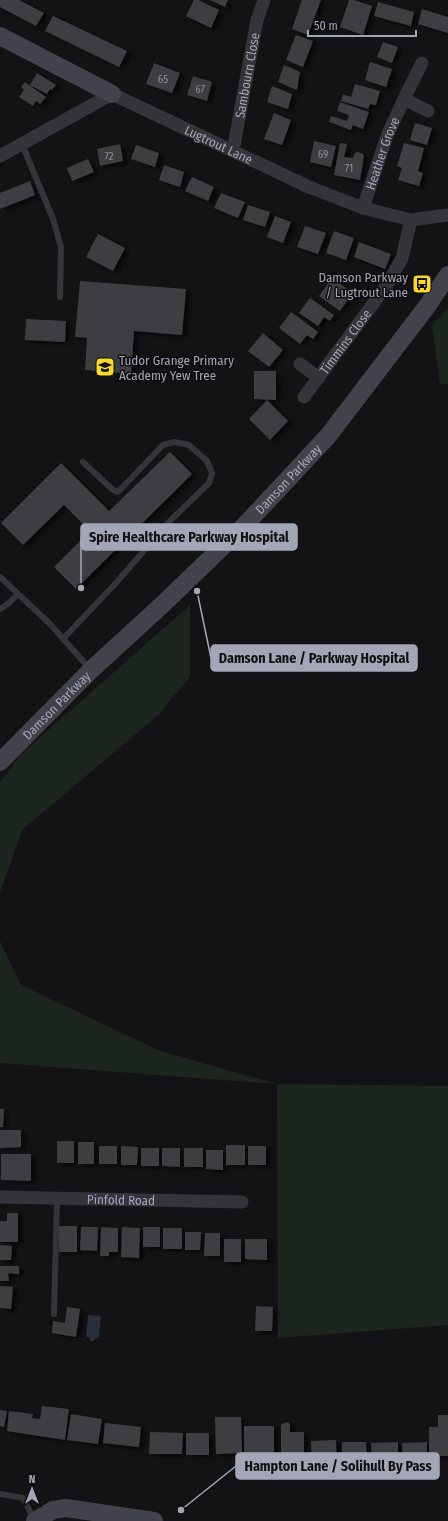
<svg xmlns="http://www.w3.org/2000/svg" width="448" height="1521" viewBox="0 0 448 1521" font-family="'Fira Sans Condensed',sans-serif">
<defs>
<filter id="shadow"><feDropShadow dx="4.5" dy="2.5" stdDeviation="2" flood-color="#0009"/></filter>
</defs>
<rect width="100%" height="100%" fill="#131315"/>
<path fill="#1d251f" d="M 448,308 L 448,384 L 440,384 L 432,325 Z
M 190,605 L 190,677 L 157,716 L 22,830 L 0,893 L 0,783 L 20,755 Z
M 0,941 L 21,985 L 160,1051 L 277,1084 L 448,1086 L 448,1325 L 278,1338 L 277,1084 L 0,1063 Z"/>
<path fill="#282f39" d="M 88,1315 L 101,1316 L 99,1338 L 96,1338 L 94,1341 L 90,1341 L 89,1337 L 86,1337 Z"/>
<path fill="#3c3d42" filter="url(#shadow)" d="M 0,0 L 19,0 L 44,13 L 36,26 L 0,7 Z
M 194,0 L 198,0 L 219,10 L 211,28 L 186,16 Z
M 210,0 L 228,0 L 225,7 Z
M 302,0 L 321,0 L 308,35 L 292,29 Z
M 349,0 L 354,0 L 372,6 L 363,35 L 340,27 Z
M 378,2 L 414,12 L 411,26 L 374,16 Z
M 422,9 L 448,17 L 448,33 L 418,24 Z
M 53,16 L 127,51 L 119,67 L 45,31 Z
M 296,35 L 313,41 L 303,67 L 286,60 Z
M 383,42 L 398,47 L 392,63 L 377,57 Z
M 370,62 L 392,69 L 386,87 L 365,80 Z
M 154,63 L 180,73 L 172,93 L 146,84 Z
M 284,65 L 300,72 L 297,90 L 278,82 Z
M 37,73 L 56,85 L 52,90 L 50,89 L 47,94 L 30,85 Z
M 193,76 L 212,82 L 207,101 L 187,95 Z
M 25,82 L 46,97 L 40,104 L 36,101 L 33,106 L 19,97 L 24,90 L 21,87 Z
M 355,84 L 380,91 L 376,105 L 370,104 L 368,109 L 341,101 L 343,94 L 351,97 Z
M 272,86 L 292,94 L 288,109 L 267,102 Z
M 340,102 L 369,112 L 363,129 L 353,125 L 351,130 L 329,122 L 331,116 L 347,121 L 349,115 L 337,111 Z
M 274,113 L 291,120 L 282,145 L 264,139 Z
M 415,123 L 432,128 L 427,145 L 410,140 Z
M 314,141 L 336,146 L 331,167 L 310,162 Z
M 340,143 L 347,144 L 344,157 L 353,158 L 354,154 L 357,152 L 362,153 L 364,156 L 360,180 L 334,175 Z
M 404,143 L 424,148 L 418,171 L 423,173 L 419,186 L 398,180 L 402,168 L 397,166 Z
M 120,144 L 123,161 L 100,166 L 97,149 Z
M 136,145 L 159,153 L 155,167 L 131,159 Z
M 88,159 L 94,172 L 72,181 L 67,168 Z
M 164,165 L 184,172 L 180,187 L 159,180 Z
M 192,177 L 214,187 L 208,201 L 185,191 Z
M 30,181 L 35,195 L 0,209 L 0,193 Z
M 221,193 L 245,202 L 238,218 L 214,208 Z
M 248,205 L 270,212 L 265,227 L 243,220 Z
M 275,216 L 291,222 L 283,243 L 267,237 Z
M 305,226 L 326,233 L 318,254 L 297,247 Z
M 334,231 L 354,238 L 346,260 L 326,253 Z
M 98,234 L 125,248 L 113,271 L 86,257 Z
M 359,242 L 391,254 L 385,269 L 354,257 Z
M 332,278 L 353,293 L 340,311 L 319,296 Z
M 80,281 L 186,289 L 182,335 L 134,331 L 131,374 L 85,370 L 87,338 L 75,337 Z
M 310,298 L 334,315 L 330,321 L 324,317 L 318,326 L 299,313 Z
M 291,312 L 318,332 L 313,339 L 307,335 L 300,344 L 279,328 Z
M 26,319 L 66,321 L 65,342 L 25,340 Z
M 263,333 L 283,350 L 269,367 L 248,351 Z
M 254,371 L 276,371 L 276,400 L 254,399 Z
M 267,400 L 288,421 L 270,440 L 249,419 Z
M 170,452 L 192,474 L 76,589 L 54,567 L 90,531 L 64,505 L 23,545 L 1,523 L 61,463 L 109,511 Z
M 0,1109 L 4,1109 L 3,1127 L 0,1127 Z
M 0,1130 L 21,1130 L 21,1147 L 0,1148 Z
M 57,1141 L 74,1141 L 74,1163 L 57,1163 Z
M 78,1142 L 94,1142 L 94,1164 L 78,1164 Z
M 226,1145 L 245,1145 L 245,1165 L 226,1165 Z
M 99,1146 L 117,1146 L 117,1164 L 99,1164 Z
M 121,1146 L 138,1147 L 137,1165 L 121,1165 Z
M 248,1146 L 266,1146 L 266,1165 L 248,1165 Z
M 141,1148 L 159,1148 L 159,1166 L 141,1166 Z
M 162,1148 L 180,1148 L 180,1167 L 162,1166 Z
M 184,1148 L 203,1148 L 203,1167 L 184,1167 Z
M 206,1150 L 223,1150 L 223,1170 L 206,1169 Z
M 1,1154 L 31,1154 L 31,1181 L 1,1180 Z
M 7,1213 L 18,1213 L 18,1242 L 0,1242 L 0,1221 L 7,1221 Z
M 59,1226 L 77,1226 L 77,1252 L 59,1252 Z
M 81,1227 L 98,1227 L 97,1251 L 80,1250 Z
M 101,1227 L 118,1228 L 118,1252 L 109,1252 L 109,1256 L 100,1256 Z
M 122,1227 L 140,1228 L 139,1258 L 121,1257 Z
M 143,1227 L 160,1227 L 160,1247 L 143,1247 Z
M 163,1228 L 182,1228 L 182,1249 L 163,1249 Z
M 185,1232 L 201,1232 L 200,1250 L 185,1250 Z
M 205,1233 L 220,1233 L 220,1256 L 204,1256 Z
M 224,1239 L 241,1239 L 241,1262 L 224,1262 Z
M 245,1239 L 267,1239 L 267,1260 L 245,1259 Z
M 0,1245 L 12,1246 L 11,1260 L 0,1260 Z
M 0,1266 L 19,1266 L 19,1274 L 8,1273 L 9,1281 L 0,1281 Z
M 0,1286 L 13,1287 L 11,1309 L 0,1308 Z
M 256,1306 L 273,1307 L 272,1331 L 255,1331 Z
M 67,1307 L 80,1309 L 76,1337 L 52,1333 L 53,1321 L 65,1323 Z
M 42,1406 L 69,1409 L 65,1440 L 7,1431 L 9,1411 L 33,1414 L 32,1418 L 40,1419 Z
M 0,1410 L 7,1411 L 4,1427 L 0,1426 Z
M 71,1414 L 102,1419 L 98,1444 L 67,1440 Z
M 438,1415 L 448,1415 L 448,1456 L 429,1456 L 429,1427 L 438,1427 Z
M 215,1417 L 241,1417 L 242,1453 L 216,1454 Z
M 288,1422 L 290,1425 L 290,1432 L 304,1432 L 304,1464 L 290,1465 L 290,1458 L 281,1458 L 281,1425 L 284,1423 Z
M 105,1423 L 141,1427 L 139,1447 L 103,1443 Z
M 244,1426 L 274,1426 L 274,1457 L 244,1457 Z
M 150,1432 L 183,1433 L 182,1454 L 149,1454 Z
M 186,1433 L 209,1433 L 209,1455 L 186,1455 Z
M 336,1440 L 337,1474 L 312,1475 L 311,1441 Z
M 342,1442 L 366,1442 L 367,1467 L 342,1468 Z
M 398,1442 L 398,1466 L 372,1466 L 371,1443 Z
M 427,1442 L 427,1465 L 403,1466 L 402,1443 Z"/>
<g fill="none" stroke-linecap="round" stroke-linejoin="round">
<path stroke="#34343a" stroke-width="6" d="M 22,144 L 53,219 L 61,247 L 60,297
M 0,577 L 50,624 L 90,669
M 0,609 L 9,603 L 18,594
M 63,639 L 114,585 L 171,520 L 209,483 L 212,473 L 207,461 L 189,445 L 174,442 L 163,445 L 120,490 L 117,492 L 112,489 L 83,462
M 54,1314 L 57,1199
M 0,1494 L 23,1498 L 34,1519"/>
<g stroke="#34343a" stroke-width="13">
<path d="M 404,99 L 422,63"/>
<path id="s1" d="M 233,151 L 257,20 L 264,0"/>
<path id="s2" d="M 0,156 L 112,94 L 309,187 L 363,208 L 411,220 L 447,215"/>
<path id="s3" d="M 363,208 L 387,136 L 404,99 L 428,111"/>
<path d="M 300,364 L 319,378"/>
<path id="s4" d="M 304,397 L 387,285 L 402,258 L 411,220"/>
<path id="s5" d="M 0,1197 L 242,1202"/>
</g>
<g stroke="#41424a" stroke-width="18">
<path d="M 0,36 L 112,94"/>
<path id="s6" d="M 0,762 L 91,670 L 162,605 L 245,525 L 328,436 L 428,305 L 448,275"/>
<path d="M 35,1521 L 53,1510 L 66,1508 L 154,1521"/>
</g>
</g>
<defs>
<g id="bus-square" transform="scale(1)"><rect x="-9" y="-9" width="18" height="18" rx="4" fill="#fcda23" stroke="#0e0e10"/><path d="M-5-6H5V4H4V6H2V4H-2V6H-4V4H-5ZM-3.5-4V0h7V-4ZM-3.5 1.2v1.5H-2V1.2ZM2 1.2v1.5H3.5V1.2Z" fill="#111"/></g>
<g id="school-square" transform="scale(1)"><rect x="-9" y="-9" width="18" height="18" rx="4" fill="#fcda23" stroke="#0e0e10"/><path d="M0-5L7-2L0 1L-7-2ZM-4 1L0 2.5L4 1V4Q0 6-4 4Z" fill="#111"/></g>
</defs>
<g fill-rule="evenodd">
<use href="#bus-square" x="422" y="284"/>
<use href="#school-square" x="105" y="367"/>
</g>
<g text-anchor="middle" stroke-width="3" stroke-linejoin="round" paint-order="stroke">
<g font-size="11" fill="#898c99">
<text x="163" y="83">65</text>
<text x="200" y="93">67</text>
<text x="323" y="158">69</text>
<text x="109" y="160">72</text>
<text x="349" y="172">71</text>
</g>
<g font-size="13" fill="#a3a6b6" stroke="#0e0e10">
<text dy="5" stroke="none"><textPath href="#s1" startOffset="77">Sambourn Close</textPath></text>
<text dy="5" stroke="none"><textPath href="#s2" startOffset="246">Lugtrout Lane</textPath></text>
<text dy="5" stroke="none"><textPath href="#s3" startOffset="58">Heather Grove</textPath></text>
<text dy="5" stroke="none"><textPath href="#s4" startOffset="69">Timmins Close</textPath></text>
<text dy="5" stroke="none"><textPath href="#s6" startOffset="404">Damson Parkway</textPath></text>
<text dy="5" stroke="none"><textPath href="#s6" startOffset="80">Damson Parkway</textPath></text>
<text dy="5" stroke="none"><textPath href="#s5" startOffset="121">Pinfold Road</textPath></text>
</g>
<g font-size="13" fill="#a3a6b6" stroke="#0e0e10" text-anchor="end">
<text x="408" y="282">Damson Parkway<tspan x="408" dy="15">/ Lugtrout Lane</tspan></text>
<text x="119" y="365" text-anchor="start">Tudor Grange Primary<tspan x="119" dy="15">Academy Yew Tree</tspan></text>
</g>
</g>
<path fill="none" stroke="#a3a6b6" stroke-width="1.5" d="M81 588L81 537M197 591L211 658M181 1510L236 1466"/>
<g fill="#a3a6b6" stroke="#0e0e10" stroke-width="1.5">
<circle cx="81" cy="588" r="4"/>
<circle cx="197" cy="591" r="4"/>
<circle cx="181" cy="1510" r="4"/>
</g>
<g fill="#a3a6b6" stroke="#a3a6b6" stroke-width="1.5">
<rect x="81" y="524" width="216" height="26" rx="4"/>
<rect x="211" y="645" width="206" height="26" rx="4"/>
<rect x="236" y="1453" width="203" height="26" rx="4"/>
</g>
<g font-size="14" text-anchor="middle" font-weight="bold" fill="#111">
<text x="189" y="542">Spire Healthcare Parkway Hospital</text>
<text x="314" y="663">Damson Lane / Parkway Hospital</text>
<text x="338" y="1471">Hampton Lane / Solihull By Pass</text>
</g>
<g transform="translate(32 1489)" stroke="#0e0e10" stroke-width="3" paint-order="stroke">
<path d="M0-3L7 15L0 10L-7 15Z" fill="#a3a6b6"/>
<text y="-6" font-size="11" font-weight="bold" text-anchor="middle" fill="#a3a6b6">N</text>
</g>
<path d="M308 30v6h108v-6" fill="none" stroke="#a3a6b6" stroke-width="2"/>
<text x="314" y="30" font-size="12" fill="#a3a6b6" stroke="#0e0e10" stroke-width="3" paint-order="stroke">50 m</text>
</svg>
